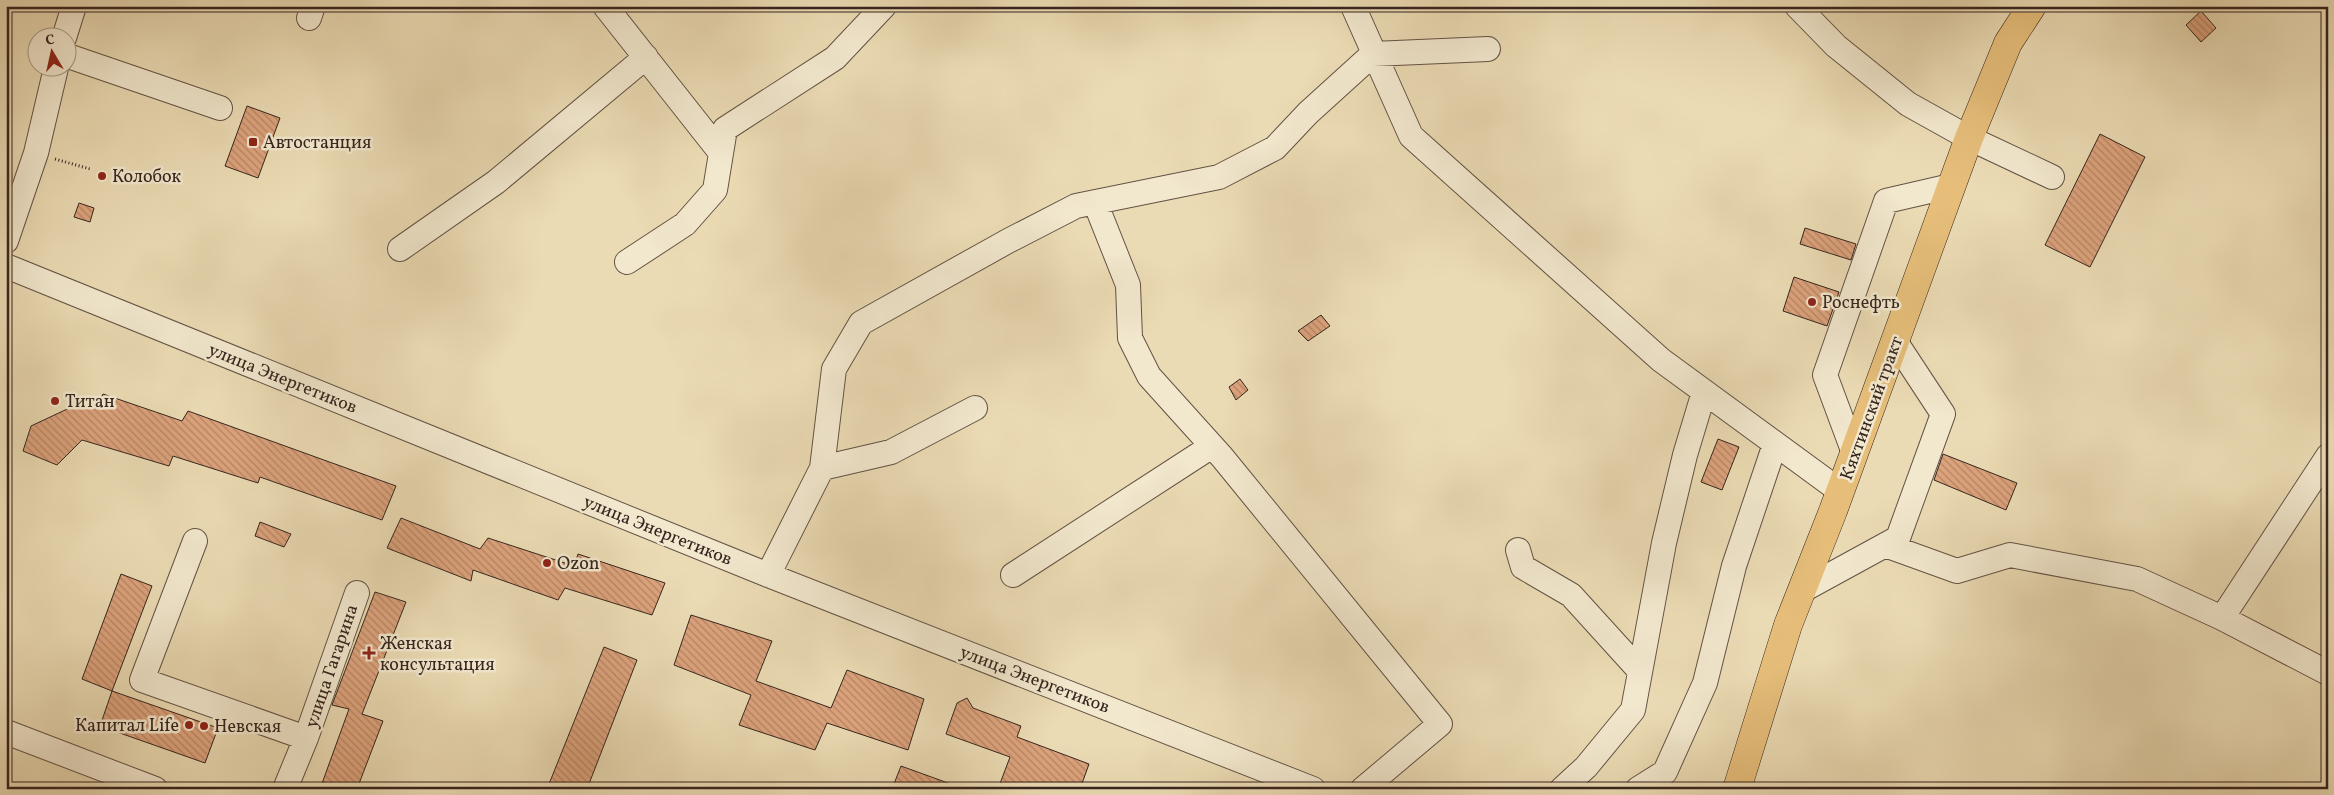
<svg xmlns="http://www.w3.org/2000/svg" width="2334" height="795" viewBox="0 0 2334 795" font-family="Vollkorn,serif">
<defs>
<pattern id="building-back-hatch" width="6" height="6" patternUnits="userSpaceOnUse" patternTransform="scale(1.25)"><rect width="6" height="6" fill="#dda37c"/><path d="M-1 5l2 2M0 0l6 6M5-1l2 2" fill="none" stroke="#b48565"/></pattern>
</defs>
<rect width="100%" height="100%" fill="#ebdbb4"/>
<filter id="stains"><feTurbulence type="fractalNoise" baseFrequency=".004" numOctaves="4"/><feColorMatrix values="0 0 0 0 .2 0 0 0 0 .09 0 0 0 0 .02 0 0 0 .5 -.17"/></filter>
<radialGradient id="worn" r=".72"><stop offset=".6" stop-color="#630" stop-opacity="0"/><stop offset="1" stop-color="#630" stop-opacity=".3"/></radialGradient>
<path fill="url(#building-back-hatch)" stroke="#36251f" d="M 2201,11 L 2216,28 L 2201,42 L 2186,25 Z
M 247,106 L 280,118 L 258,178 L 225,166 Z
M 2100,134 L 2145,157 L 2090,267 L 2045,245 Z
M 79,203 L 94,208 L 90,222 L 74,217 Z
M 1805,228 L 1856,244 L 1851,260 L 1800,244 Z
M 1794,277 L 1839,292 L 1827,326 L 1783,311 Z
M 1321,315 L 1330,326 L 1308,341 L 1298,331 Z
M 1240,379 L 1248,390 L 1236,400 L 1229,387 Z
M 103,394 L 182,421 L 188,411 L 396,486 L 382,520 L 260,477 L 258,483 L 173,456 L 169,466 L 82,440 L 57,465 L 23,451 L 31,426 L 80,403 L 96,408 Z
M 1718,439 L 1739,447 L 1722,490 L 1701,482 Z
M 1943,454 L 2017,483 L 2006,510 L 1934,480 Z
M 401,518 L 480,549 L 488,538 L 574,566 L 578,554 L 665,583 L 652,615 L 565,588 L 558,600 L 473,570 L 471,581 L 387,548 Z
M 260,522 L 291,534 L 284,547 L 255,536 Z
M 121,574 L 152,586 L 112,691 L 82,679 Z
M 375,592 L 406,602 L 362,714 L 383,721 L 357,789 L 320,789 L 349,709 L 332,705 Z
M 691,615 L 772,641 L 756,681 L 831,708 L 847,670 L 924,699 L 908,750 L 827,723 L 815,750 L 739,725 L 751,695 L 674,665 Z
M 604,647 L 637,660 L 587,789 L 547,789 Z
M 112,691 L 218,728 L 205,763 L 100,726 Z
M 967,698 L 973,708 L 1021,726 L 1017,737 L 1089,764 L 1080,789 L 998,789 L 1010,757 L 946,734 L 957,703 Z
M 901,766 L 959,787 L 959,789 L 892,789 Z"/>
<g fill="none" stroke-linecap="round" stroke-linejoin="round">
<g stroke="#635244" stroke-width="26">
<path id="minor" d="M 605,6 L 721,153
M 1353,6 L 1411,136 L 1661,360 L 1840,491
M 1797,6 L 1836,46 L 1908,104 L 1969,138 L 2052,177
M 309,18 L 313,6
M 64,38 L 74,6
M 68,56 L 220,108
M 1095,202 L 1128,285 L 1130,338 L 1149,376 L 1222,457 L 1440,724 L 1363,789
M 6,241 L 36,153 L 56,68
M 400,249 L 496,182 L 646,57
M 627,262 L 685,224 L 715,190 L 725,129 L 835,58 L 884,6
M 6,266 L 768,575 L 1313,789
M 1854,453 L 1825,375 L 1886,201 L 1951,186
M 822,468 L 891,452 L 975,408
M 195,541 L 142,680 L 306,738 L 357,593
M 1885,545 L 1957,571 L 2010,555 L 2137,579 L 2222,618 L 2328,673
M 1518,550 L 1523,567 L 1571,595 L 1640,671
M 768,575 L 822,468 L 834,369 L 861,323 L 1008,241 L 1076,206 L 1219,177 L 1275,148 L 1308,113 L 1373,54 L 1488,49
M 1013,575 L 1212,446
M 1801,591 L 1898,538 L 1943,414 L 1895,341
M 2222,618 L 2328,456
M 6,732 L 155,789
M 285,789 L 306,738
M 1562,789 L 1586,767 L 1633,710 L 1664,543 L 1685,455 L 1704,392
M 1638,789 L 1665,772 L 1705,683 L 1734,566 L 1775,444"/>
</g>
<g stroke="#36251f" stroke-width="29">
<path id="highway" d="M 1737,789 L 1788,625 L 1833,511 L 1969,138 L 2008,43 L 2032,6"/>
</g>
<path stroke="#36251f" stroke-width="3" stroke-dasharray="1 2.5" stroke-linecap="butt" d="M 55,159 L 90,169"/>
<use href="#minor" stroke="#f2e8ce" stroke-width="24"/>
<use href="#highway" stroke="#e6be7a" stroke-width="28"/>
</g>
<g fill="#8f2418" stroke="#f2e8ce" stroke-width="2">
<rect x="248" y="137" width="10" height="10" rx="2.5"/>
<circle cx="102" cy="176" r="5"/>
<circle cx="1812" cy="302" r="5"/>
<circle cx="55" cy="401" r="5"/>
<circle cx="547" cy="563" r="5"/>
<path d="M366.5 645.5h5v5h5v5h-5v5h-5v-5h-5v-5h5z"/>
<circle cx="189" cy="725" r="5"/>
<circle cx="204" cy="726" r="5"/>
</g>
<g text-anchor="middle" stroke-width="5" stroke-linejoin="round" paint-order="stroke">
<g font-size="18" fill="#36251f" stroke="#f2e8ce" text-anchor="start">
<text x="263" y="148">Автостанция</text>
<text x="112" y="182">Колобок</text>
<text x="1822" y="308">Роснефть</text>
<text x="65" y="407">Титан</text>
<text x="557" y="569">Ozon</text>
<text x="380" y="649">Женская<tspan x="380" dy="21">консультация</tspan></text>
<text x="179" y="731" text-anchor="end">Капитал Life</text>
<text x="214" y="732">Невская</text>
</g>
<g font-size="18" fill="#36251f" stroke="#f2e8ce">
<text transform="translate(283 378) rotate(22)" y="6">улица Энергетиков</text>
<text transform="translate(1871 408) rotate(-70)" y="6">Кяхтинский тракт</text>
<text transform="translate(658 530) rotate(22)" y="6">улица Энергетиков</text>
<text transform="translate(331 666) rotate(-71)" y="6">улица Гагарина</text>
<text transform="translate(1035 679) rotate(21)" y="6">улица Энергетиков</text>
</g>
</g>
<rect width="2334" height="795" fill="none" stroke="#ebdbb4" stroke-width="25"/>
<rect x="8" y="8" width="2319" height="780" fill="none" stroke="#36251f" stroke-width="2.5"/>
<rect x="12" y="12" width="2309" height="770" fill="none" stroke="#36251f"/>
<g transform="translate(52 52) rotate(351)"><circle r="24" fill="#f2e8ce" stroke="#a79a88"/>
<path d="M0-4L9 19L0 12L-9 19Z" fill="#8f2418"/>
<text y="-8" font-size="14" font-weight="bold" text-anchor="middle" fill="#36251f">С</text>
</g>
<rect width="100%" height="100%" filter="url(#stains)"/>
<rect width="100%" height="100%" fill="url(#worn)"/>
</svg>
